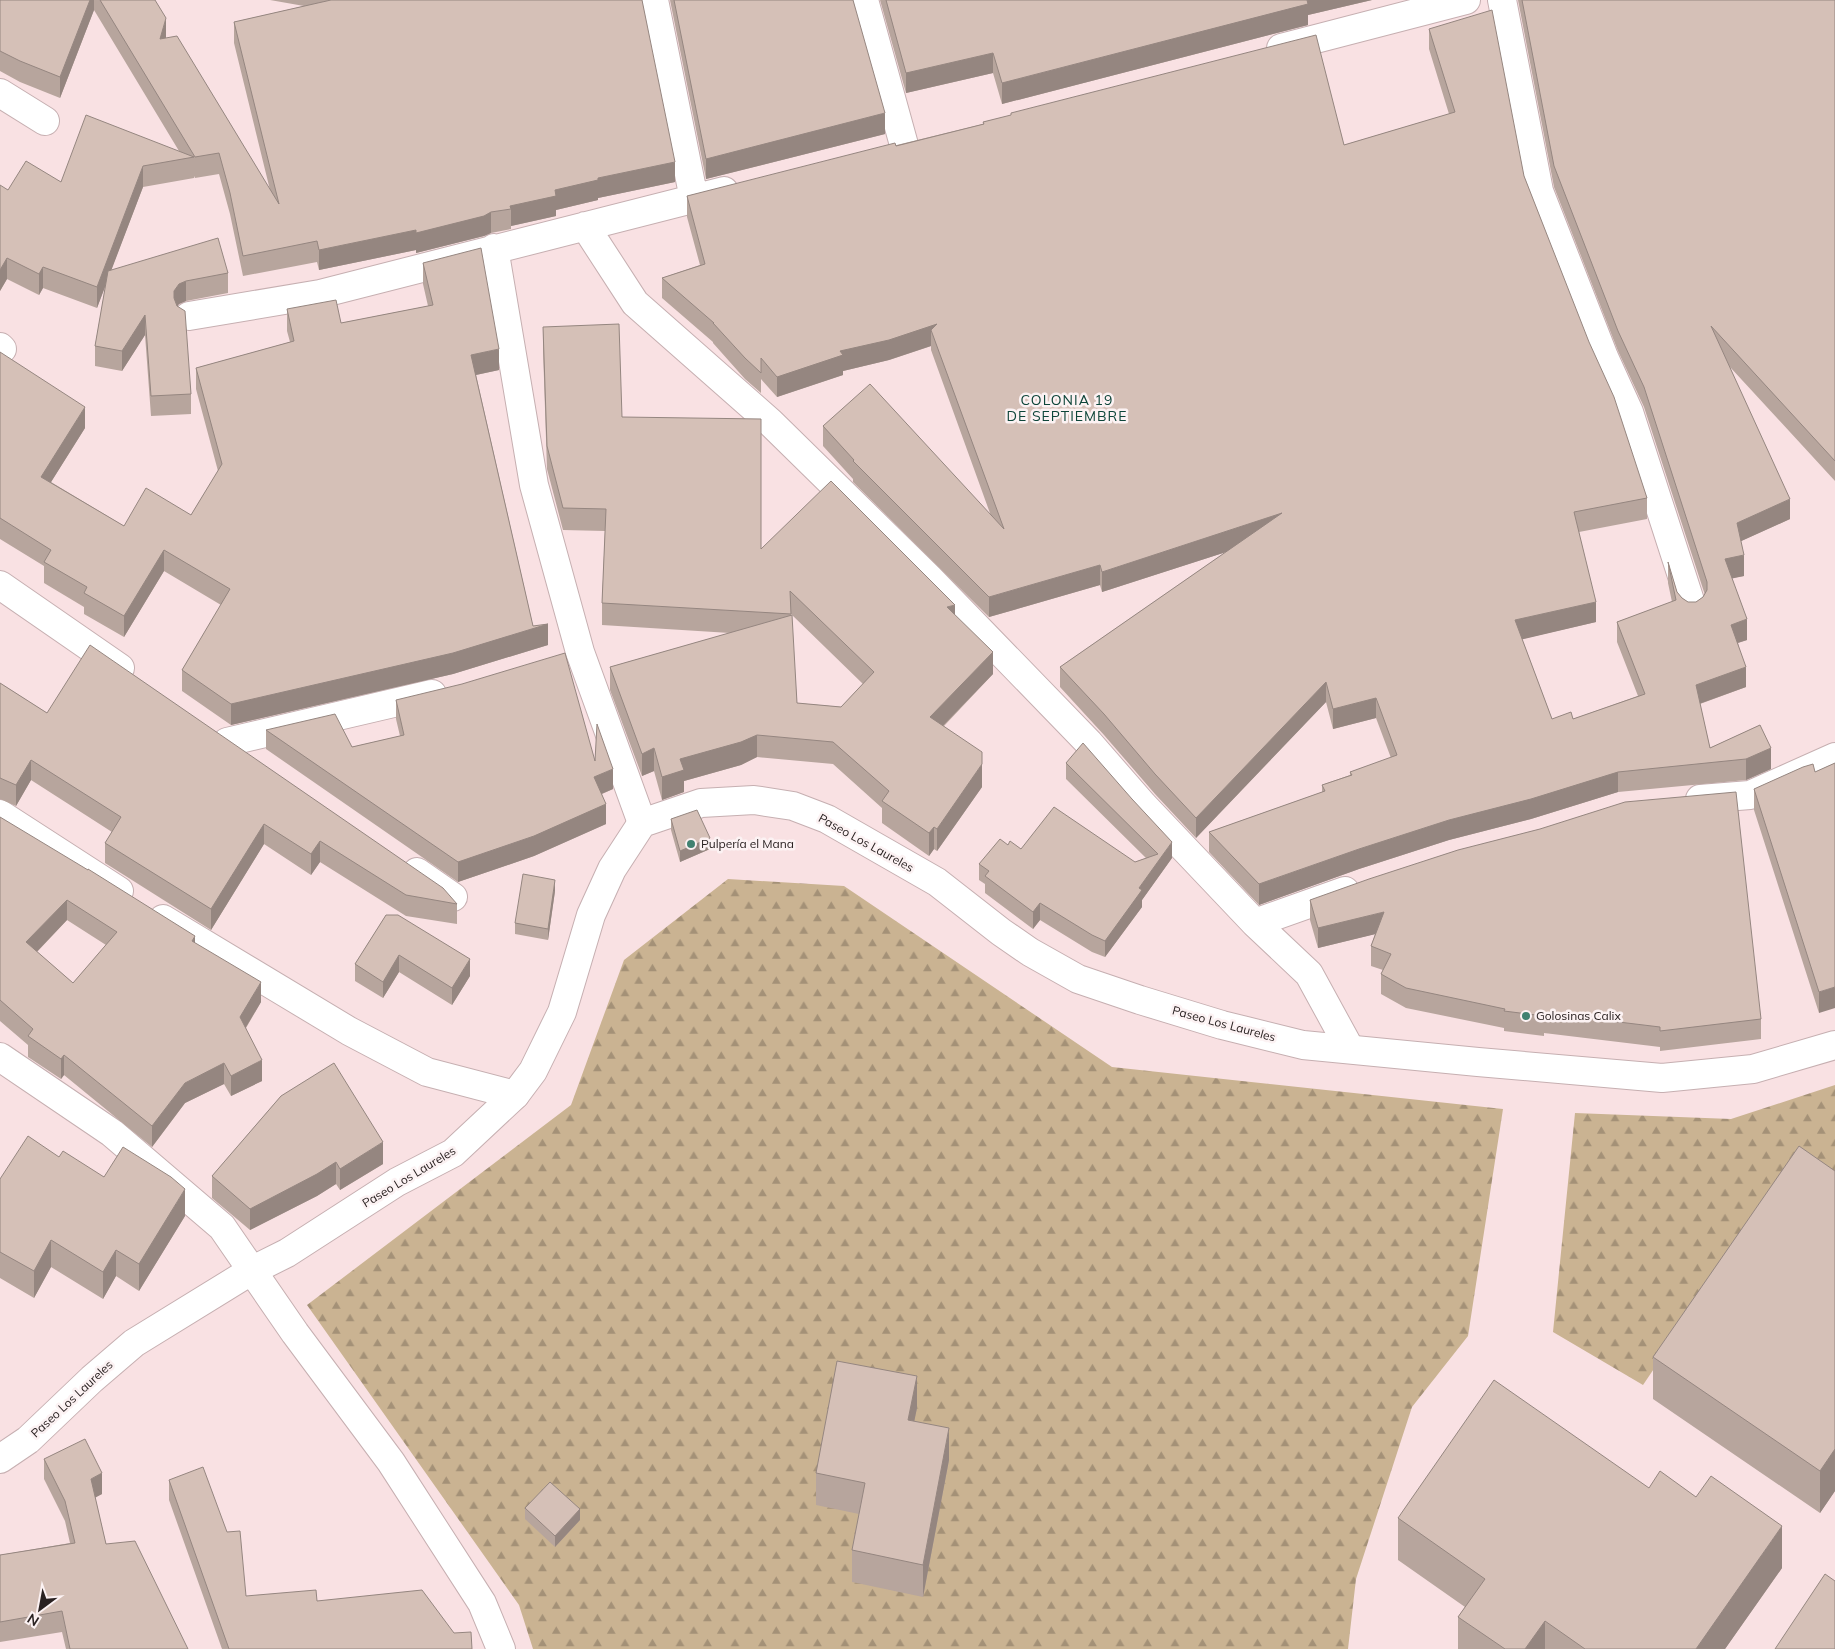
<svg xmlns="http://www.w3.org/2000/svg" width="1835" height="1649" viewBox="0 0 1835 1649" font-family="Mulish,sans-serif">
<defs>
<pattern id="forest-firs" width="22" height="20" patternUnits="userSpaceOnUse" patternTransform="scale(1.25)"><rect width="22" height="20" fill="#cab392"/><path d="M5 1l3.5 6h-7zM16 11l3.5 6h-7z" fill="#a49177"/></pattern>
</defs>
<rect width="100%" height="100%" fill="#f9e1e3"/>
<path fill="url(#forest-firs)" d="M 728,879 L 844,886 L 1112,1067 L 1503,1109 L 1468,1336 L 1412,1407 L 1356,1579 L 1348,1649 L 533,1649 L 519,1605 L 307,1305 L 571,1105 L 624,960 Z
M 1835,1085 L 1835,1186 L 1792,1164 L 1643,1385 L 1553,1332 L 1575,1113 L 1731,1119 Z"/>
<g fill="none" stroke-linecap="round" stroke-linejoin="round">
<g stroke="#c6afb1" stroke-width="30">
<path id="minor" d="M 654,0 L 694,199
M 864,0 L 904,145
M 1502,0 L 1539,191 L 1604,357 L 1629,412 L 1692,607
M 1281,48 L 1466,0
M 0,93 L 45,121
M 585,226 L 635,303 L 770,422 L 929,578 L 1089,743 L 1143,805 L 1255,923 L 1309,974 L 1350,1049
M 494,248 L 534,485 L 580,652 L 642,823
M 189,316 L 320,294 L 724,191
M 0,347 L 2,349 L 0,350
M 0,585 L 120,668
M 227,742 L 432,694
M 1700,799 L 1750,795 L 1835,757
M 0,814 L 119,891
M 417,872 L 453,897
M 163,919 L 349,1031 L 427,1072 L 515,1095
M 1255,923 L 1345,891
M 0,1057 L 112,1133 L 222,1227 L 295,1333 L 391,1462 L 482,1603 L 501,1649"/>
</g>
<g stroke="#c6afb1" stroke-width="30">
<path id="tertiary" d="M 0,1459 L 28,1440 L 92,1379 L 134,1343 L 251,1271 L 287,1253 L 397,1182 L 453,1153 L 515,1095 L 533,1071 L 562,1012 L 591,915 L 612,869 L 642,823 L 701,803 L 754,800 L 793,806 L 827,819 L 937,882 L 1001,932 L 1030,952 L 1078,979 L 1140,1000 L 1222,1025 L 1303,1045 L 1478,1062 L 1662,1078 L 1753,1069 L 1835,1045"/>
</g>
<use href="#minor" stroke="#fff" stroke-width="28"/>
<use href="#tertiary" stroke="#fff" stroke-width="28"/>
</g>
<path fill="#b7a59d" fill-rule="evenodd" d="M 0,0 L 155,0 L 166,38 L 270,190 L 234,43 L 234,22 L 304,6 L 270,0 L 642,0 L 675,182 L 598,198 L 598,200 L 556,210 L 556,216 L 511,226 L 511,229 L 491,233 L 484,236 L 416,253 L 416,250 L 319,270 L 317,262 L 243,276 L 230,214 L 219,174 L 195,178 L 194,176 L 194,178 L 143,187 L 111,270 L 228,273 L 228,293 L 186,301 L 179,304 L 177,306 L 191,394 L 191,414 L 151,416 L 145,335 L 122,371 L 95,366 L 95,346 L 106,284 L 97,308 L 43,288 L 39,295 L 7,279 L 0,291 L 8,190 L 61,182 L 179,151 L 94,10 L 60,98 L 20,82 L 0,71 Z
M 670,0 L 853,0 L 885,134 L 706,179 Z
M 880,0 L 1372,0 L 1308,15 L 1308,25 L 1002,104 L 993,73 L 906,93 Z
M 1518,0 L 1835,0 L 1835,481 L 1730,367 L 1790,519 L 1741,541 L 1744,576 L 1732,578 L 1747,640 L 1738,643 L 1746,687 L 1700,704 L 1710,748 L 1760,725 L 1771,769 L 1746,780 L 1618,792 L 1531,819 L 1449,840 L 1359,869 L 1259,905 L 1209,852 L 1209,832 L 1322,792 L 1322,785 L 1350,775 L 1350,772 L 1391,758 L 1376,718 L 1333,729 L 1326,702 L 1196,838 L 1155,794 L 1104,735 L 1060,687 L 1060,667 L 1226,552 L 1102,592 L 1100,585 L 989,617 L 853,482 L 853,479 L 823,446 L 823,426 L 991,516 L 931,350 L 931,346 L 889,360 L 843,371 L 843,375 L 777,397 L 761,379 L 761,393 L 745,379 L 713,343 L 713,342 L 662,298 L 662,278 L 700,265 L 687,217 L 687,196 L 983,124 L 983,122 L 1011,116 L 1011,113 L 1344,145 L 1449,114 L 1429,49 L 1429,29 L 1524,176 L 1647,498 L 1647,519 L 1579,532 L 1596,622 L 1522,639 L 1552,719 L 1573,719 L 1638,696 L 1617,642 L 1617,622 L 1672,602 L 1668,583 L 1668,562 L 1677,592 L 1682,598 L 1688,602 L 1696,602 L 1703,597 L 1705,595 L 1644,407 L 1618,351 L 1554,187 Z
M 423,263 L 499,370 L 476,375 L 533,626 L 548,645 L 453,674 L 231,725 L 182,691 L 182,670 L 221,605 L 164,571 L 124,637 L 84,614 L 84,607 L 44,583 L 44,566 L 0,539 L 0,352 L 85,428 L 51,482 L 124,526 L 191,515 L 218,471 L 196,389 L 196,368 L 290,342 L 287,331 L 287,309 L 341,323 L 428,306 L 423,284 Z
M 543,327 L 622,417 L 761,549 L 955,615 L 993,674 L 944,726 L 982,787 L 937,851 L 934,849 L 929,856 L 882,823 L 882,808 L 833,764 L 757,757 L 741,765 L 684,781 L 684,792 L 662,800 L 654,771 L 642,776 L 610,690 L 610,667 L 730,633 L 602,625 L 602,603 L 605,531 L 563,530 L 547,469 L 543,349 ZM 791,614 L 863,684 L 841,707 L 797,703 Z
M 0,683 L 47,713 L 457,904 L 457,924 L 406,916 L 320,862 L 311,875 L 264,844 L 211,930 L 105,863 L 105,843 L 112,832 L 31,780 L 16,806 L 0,799 Z
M 396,700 L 595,761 L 613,789 L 602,794 L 606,824 L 534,856 L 458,882 L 266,749 L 266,730 L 352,747 L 400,736 L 396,719 Z
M 1066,763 L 1172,858 L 1142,900 L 1142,907 L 1105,957 L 1092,952 L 1040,920 L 1033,929 L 985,893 L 985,884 L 979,880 L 979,864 L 1008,845 L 1021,849 L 1135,862 L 1146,858 L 1066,779 Z
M 1835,763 L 1819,1013 L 1754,810 L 1754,789 L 1815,772 Z
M 0,817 L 195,943 L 261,1002 L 246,1028 L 262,1081 L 231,1096 L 224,1084 L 185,1103 L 152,1147 L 64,1075 L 61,1079 L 28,1057 L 28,1045 L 0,1021 ZM 67,920 L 106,945 L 73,983 L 37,952 Z
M 671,819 L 710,849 L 680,862 L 671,830 Z
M 555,891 L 548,940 L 515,934 L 515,923 Z
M 1310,900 L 1761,1019 L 1761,1039 L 1660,1051 L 1660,1047 L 1544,1033 L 1544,1036 L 1504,1031 L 1504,1028 L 1406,1008 L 1381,994 L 1381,974 L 1383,970 L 1371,966 L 1371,946 L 1375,934 L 1318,948 L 1310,920 Z
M 386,915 L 470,976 L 452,1005 L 399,972 L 383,998 L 355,981 L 355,964 Z
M 281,1096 L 383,1164 L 340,1190 L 336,1184 L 317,1196 L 250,1230 L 212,1198 L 212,1176 Z
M 59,1157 L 104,1177 L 185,1216 L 139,1291 L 116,1276 L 103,1299 L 51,1267 L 34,1298 L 0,1278 L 0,1179 Z
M 1835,1171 L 1835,1491 L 1820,1513 L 1653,1399 L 1653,1357 Z
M 917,1408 L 914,1421 L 949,1460 L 923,1597 L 852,1582 L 852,1550 L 859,1514 L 816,1505 L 816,1473 Z
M 44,1459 L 102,1494 L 95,1497 L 106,1544 L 188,1649 L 66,1649 L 62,1632 L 0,1642 L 0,1555 L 70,1543 L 65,1521 L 44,1479 Z
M 169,1480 L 246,1596 L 317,1601 L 454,1633 L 472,1649 L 222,1649 L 169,1500 Z
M 1649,1488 L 1782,1568 L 1725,1649 L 1458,1649 L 1458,1617 L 1465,1607 L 1398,1560 L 1398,1518 Z
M 525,1508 L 580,1520 L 555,1547 L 525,1519 Z"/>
<path fill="#958680" d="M 90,0 L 94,0 L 94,10 L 60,98 L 60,77 Z
M 1306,0 L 1372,0 L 1308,15 L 1308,25 L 1002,104 L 1002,83 Z
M 166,18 L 166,38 L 160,39 Z
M 993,53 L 993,73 L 906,93 L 906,73 Z
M 885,113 L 885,134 L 706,179 L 706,159 Z
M 675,162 L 675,182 L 598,198 L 598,200 L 556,210 L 556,216 L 511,226 L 511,209 L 510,206 L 555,190 L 598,178 Z
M 143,166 L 143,187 L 97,308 L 97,287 Z
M 491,212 L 491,233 L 484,236 L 416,253 L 416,233 Z
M 416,230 L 416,250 L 319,270 L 319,250 Z
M 7,258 L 7,279 L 0,291 L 0,270 Z
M 43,267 L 43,288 L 39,295 L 39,274 Z
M 186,281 L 186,301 L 179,304 L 174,311 L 174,291 L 179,284 Z
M 145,315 L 145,335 L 122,371 L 122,351 Z
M 937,324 L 931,330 L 931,346 L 889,360 L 843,371 L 843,375 L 777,397 L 777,377 L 840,351 Z
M 499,349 L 499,370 L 471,376 L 471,355 Z
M 85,407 L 85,428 L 41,498 L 41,477 Z
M 1790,499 L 1790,519 L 1737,543 L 1737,523 Z
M 1282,513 L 1282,534 L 1102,592 L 1102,572 Z
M 164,550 L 164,571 L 124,637 L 124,616 Z
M 1744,555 L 1744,576 L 1725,580 L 1725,559 Z
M 1100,565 L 1100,585 L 989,617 L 989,597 Z
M 1596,602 L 1596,622 L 1515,641 L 1515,620 Z
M 955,605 L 955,627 L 947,607 Z
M 1747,619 L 1747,640 L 1731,645 L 1731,625 Z
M 548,624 L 548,645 L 453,674 L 231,725 L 231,704 Z
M 993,652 L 993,674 L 930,739 L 930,717 Z
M 1746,667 L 1746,687 L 1696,705 L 1696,685 Z
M 1326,682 L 1326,702 L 1196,838 L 1196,818 Z
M 1376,698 L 1376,718 L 1333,729 L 1333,709 Z
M 757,735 L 757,757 L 741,765 L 684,781 L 684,792 L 662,800 L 662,777 L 680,759 Z
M 654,748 L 654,771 L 642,776 L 642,754 Z
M 1771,748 L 1771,769 L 1746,780 L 1746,759 Z
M 31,760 L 31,780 L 16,806 L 16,785 Z
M 982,764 L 982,787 L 937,851 L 937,829 Z
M 613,769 L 613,789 L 594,797 L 594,777 Z
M 1618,772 L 1618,792 L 1531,819 L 1449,840 L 1359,869 L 1259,905 L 1259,884 L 1359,849 L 1449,820 Z
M 606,804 L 606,824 L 534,856 L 458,882 L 458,862 Z
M 264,824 L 264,844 L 211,930 L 211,909 Z
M 934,827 L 934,849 L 929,856 L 929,833 Z
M 710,838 L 710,849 L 680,862 L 680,851 Z
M 320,841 L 320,862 L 311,875 L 311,854 Z
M 1172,842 L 1172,858 L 1142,900 L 1142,907 L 1105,957 L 1105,941 L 1139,888 Z
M 555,880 L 555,891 L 548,940 L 548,929 Z
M 67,900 L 67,920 L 26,963 L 26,942 Z
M 1040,903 L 1040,920 L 1033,929 L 1033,912 Z
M 1384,912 L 1384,932 L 1318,948 L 1318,928 Z
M 195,936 L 195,957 L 192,941 Z
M 399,955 L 399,972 L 383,998 L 383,982 Z
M 470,959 L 470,976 L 452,1005 L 452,988 Z
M 261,982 L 261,1002 L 240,1037 L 240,1017 Z
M 1835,987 L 1835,1008 L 1819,1013 L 1819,992 Z
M 64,1055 L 64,1075 L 61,1079 L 61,1059 Z
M 262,1060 L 262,1081 L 231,1096 L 231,1076 Z
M 224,1063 L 224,1084 L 185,1103 L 152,1147 L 152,1126 L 185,1083 Z
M 383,1142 L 383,1164 L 340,1190 L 340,1169 Z
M 336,1162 L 336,1184 L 317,1196 L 250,1230 L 250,1209 Z
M 185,1189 L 185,1216 L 139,1291 L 139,1264 Z
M 51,1240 L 51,1267 L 34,1298 L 34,1271 Z
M 116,1250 L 116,1276 L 103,1299 L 103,1272 Z
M 917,1376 L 917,1408 L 908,1452 L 908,1420 Z
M 949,1428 L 949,1460 L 923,1597 L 923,1565 Z
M 1835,1449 L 1835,1491 L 1820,1513 L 1820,1471 Z
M 102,1473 L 102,1494 L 91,1500 L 91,1479 Z
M 580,1509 L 580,1520 L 555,1547 L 555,1536 Z
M 1782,1526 L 1782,1568 L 1725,1649 L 1696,1649 Z
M 1545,1621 L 1545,1649 L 1525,1649 Z"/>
<path fill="#d5c0b7" stroke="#958680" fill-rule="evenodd" d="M 0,0 L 90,0 L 60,77 L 20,61 L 0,51 Z
M 100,0 L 155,0 L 166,18 L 160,39 L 177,36 L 279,204 L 234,22 L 331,0 L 642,0 L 675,162 L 598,178 L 598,180 L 555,190 L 556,196 L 510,206 L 511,209 L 491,212 L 484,216 L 416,233 L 416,230 L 319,250 L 317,241 L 243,256 L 230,193 L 219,153 L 195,157 Z
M 674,0 L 853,0 L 885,113 L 706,159 Z
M 886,0 L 1307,0 L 1308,4 L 1002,83 L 993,53 L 906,73 Z
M 1522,0 L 1835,0 L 1835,461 L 1711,326 L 1790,499 L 1737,523 L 1744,555 L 1725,559 L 1747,619 L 1731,625 L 1746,667 L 1696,685 L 1710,748 L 1760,725 L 1771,748 L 1746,759 L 1618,772 L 1531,799 L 1449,820 L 1359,849 L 1259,884 L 1209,832 L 1325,791 L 1322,785 L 1352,775 L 1350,772 L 1397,755 L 1376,698 L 1333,709 L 1326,682 L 1196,818 L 1155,774 L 1104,714 L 1060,667 L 1282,513 L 1102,572 L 1100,565 L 989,597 L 853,461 L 854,460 L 823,426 L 870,384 L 1004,529 L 931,330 L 937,324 L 889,340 L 840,351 L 843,355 L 777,377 L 761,358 L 761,373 L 745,358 L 713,323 L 714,323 L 662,278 L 705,264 L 687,196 L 895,143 L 896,146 L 984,124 L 983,122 L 1011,115 L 1011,113 L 1316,35 L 1344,145 L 1455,112 L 1429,29 L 1492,10 L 1524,176 L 1589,342 L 1614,397 L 1647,498 L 1574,512 L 1596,602 L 1515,620 L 1552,719 L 1571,712 L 1573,719 L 1645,694 L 1617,622 L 1676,600 L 1668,562 L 1677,592 L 1682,598 L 1688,602 L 1696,602 L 1703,597 L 1707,590 L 1707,582 L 1644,387 L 1618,331 L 1554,166 Z
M 86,115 L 194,157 L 143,166 L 97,287 L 43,267 L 39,274 L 7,258 L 0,270 L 0,185 L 8,190 L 26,161 L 61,182 Z
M 218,238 L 228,273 L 186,281 L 179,284 L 174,291 L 174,298 L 177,306 L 185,311 L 191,394 L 151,396 L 145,315 L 122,351 L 95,346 L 108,271 Z
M 481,248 L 499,349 L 471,355 L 533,626 L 548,624 L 453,653 L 231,704 L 182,670 L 230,589 L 164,550 L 124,616 L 84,593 L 87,587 L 44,562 L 51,550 L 0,518 L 0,352 L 85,407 L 41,477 L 124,526 L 146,488 L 191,515 L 222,464 L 196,368 L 294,341 L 287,309 L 336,300 L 341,323 L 433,305 L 423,263 Z
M 619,324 L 622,417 L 761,419 L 761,549 L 831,481 L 955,605 L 947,607 L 993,652 L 930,717 L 982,752 L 982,764 L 937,829 L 934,827 L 929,833 L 882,801 L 889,791 L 833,742 L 757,735 L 741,742 L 680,759 L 684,770 L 662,777 L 654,748 L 642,754 L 610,667 L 792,615 L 797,703 L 841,707 L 874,672 L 790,591 L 791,614 L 602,603 L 606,509 L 563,508 L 547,446 L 543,327 Z
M 90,645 L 443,888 L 457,904 L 406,895 L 320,841 L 311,854 L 264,824 L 211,909 L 105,843 L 121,817 L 31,760 L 16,785 L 0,778 L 0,683 L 47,713 Z
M 565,653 L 595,761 L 597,724 L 613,769 L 594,777 L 606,804 L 534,836 L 458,862 L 266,730 L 335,714 L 352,747 L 404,735 L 396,700 L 462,684 Z
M 1083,743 L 1132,799 L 1172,842 L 1139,888 L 1142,890 L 1105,941 L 1092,935 L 1040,903 L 1033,912 L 985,876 L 989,871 L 979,864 L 1000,839 L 1008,845 L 1010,841 L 1021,849 L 1054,807 L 1135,862 L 1158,854 L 1066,763 Z
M 1835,763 L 1835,987 L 1819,992 L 1754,789 L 1803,767 L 1813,764 L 1815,772 Z
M 1736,792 L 1761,1019 L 1660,1031 L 1660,1027 L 1544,1013 L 1544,1016 L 1504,1011 L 1505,1009 L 1406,988 L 1381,974 L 1391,954 L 1371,946 L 1384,912 L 1318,928 L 1310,900 L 1369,879 L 1458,850 L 1540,829 L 1625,802 Z
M 697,810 L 710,838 L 680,851 L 671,819 Z
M 0,817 L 88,870 L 88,869 L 195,936 L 192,941 L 261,982 L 240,1017 L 262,1060 L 231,1076 L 224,1063 L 185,1083 L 152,1126 L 64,1055 L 61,1059 L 28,1036 L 33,1029 L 0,1000 ZM 67,900 L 117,932 L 73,983 L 26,942 Z
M 523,874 L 555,880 L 548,929 L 515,923 Z
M 386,915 L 398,915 L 470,959 L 452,988 L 399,955 L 383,982 L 355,964 Z
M 334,1063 L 383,1142 L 340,1169 L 336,1162 L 317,1174 L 250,1209 L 212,1176 L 281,1096 Z
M 28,1136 L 59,1157 L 63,1151 L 104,1177 L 123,1147 L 171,1177 L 185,1189 L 139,1264 L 116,1250 L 103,1272 L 51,1240 L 34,1271 L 0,1252 L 0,1179 Z
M 1799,1146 L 1835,1171 L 1835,1449 L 1820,1471 L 1653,1357 Z
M 837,1361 L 917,1376 L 908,1420 L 949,1428 L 923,1565 L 852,1550 L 865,1483 L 816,1473 Z
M 1494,1380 L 1649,1488 L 1660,1471 L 1696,1497 L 1711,1476 L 1782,1526 L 1696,1649 L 1585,1649 L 1545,1621 L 1525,1649 L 1505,1649 L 1458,1617 L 1485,1579 L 1398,1518 Z
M 85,1439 L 102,1473 L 91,1479 L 106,1544 L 135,1541 L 188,1649 L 70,1649 L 62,1611 L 0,1622 L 0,1555 L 75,1543 L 65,1501 L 44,1459 Z
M 203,1467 L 227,1532 L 240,1531 L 246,1596 L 316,1590 L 317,1601 L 422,1590 L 454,1633 L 471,1632 L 472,1649 L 229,1649 L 169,1480 Z
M 550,1482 L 580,1509 L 555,1536 L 525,1508 Z
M 1825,1574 L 1835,1581 L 1835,1649 L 1775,1649 Z"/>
<g fill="#418271" stroke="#fcf2f3" stroke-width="2">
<circle cx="691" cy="844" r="5"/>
<circle cx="1526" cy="1016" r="5"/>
</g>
<g text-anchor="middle" stroke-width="5" stroke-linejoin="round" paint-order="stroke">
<g font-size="12" fill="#292121" stroke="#fcf2f3">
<text transform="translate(866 843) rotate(29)" y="4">Paseo Los Laureles</text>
<text transform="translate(1224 1024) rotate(15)" y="4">Paseo Los Laureles</text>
<text transform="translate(409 1177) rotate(-31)" y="4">Paseo Los Laureles</text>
<text transform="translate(72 1399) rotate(-43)" y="4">Paseo Los Laureles</text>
</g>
<g font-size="12" fill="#292121" stroke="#fcf2f3" text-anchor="start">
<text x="701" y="848">Pulpería el Mana</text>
<text x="1536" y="1020">Golosinas Calix</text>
</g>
<g font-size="14" letter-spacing="1" fill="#0d4539" stroke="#fcf2f3">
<text x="1067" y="405">COLONIA 19<tspan x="1067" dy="16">DE SEPTIEMBRE</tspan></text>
</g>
</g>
<g transform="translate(40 1609) rotate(212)" stroke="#fcf2f3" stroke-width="4" paint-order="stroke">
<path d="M0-4L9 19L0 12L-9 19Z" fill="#292121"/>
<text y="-8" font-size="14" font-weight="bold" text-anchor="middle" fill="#292121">N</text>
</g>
</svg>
